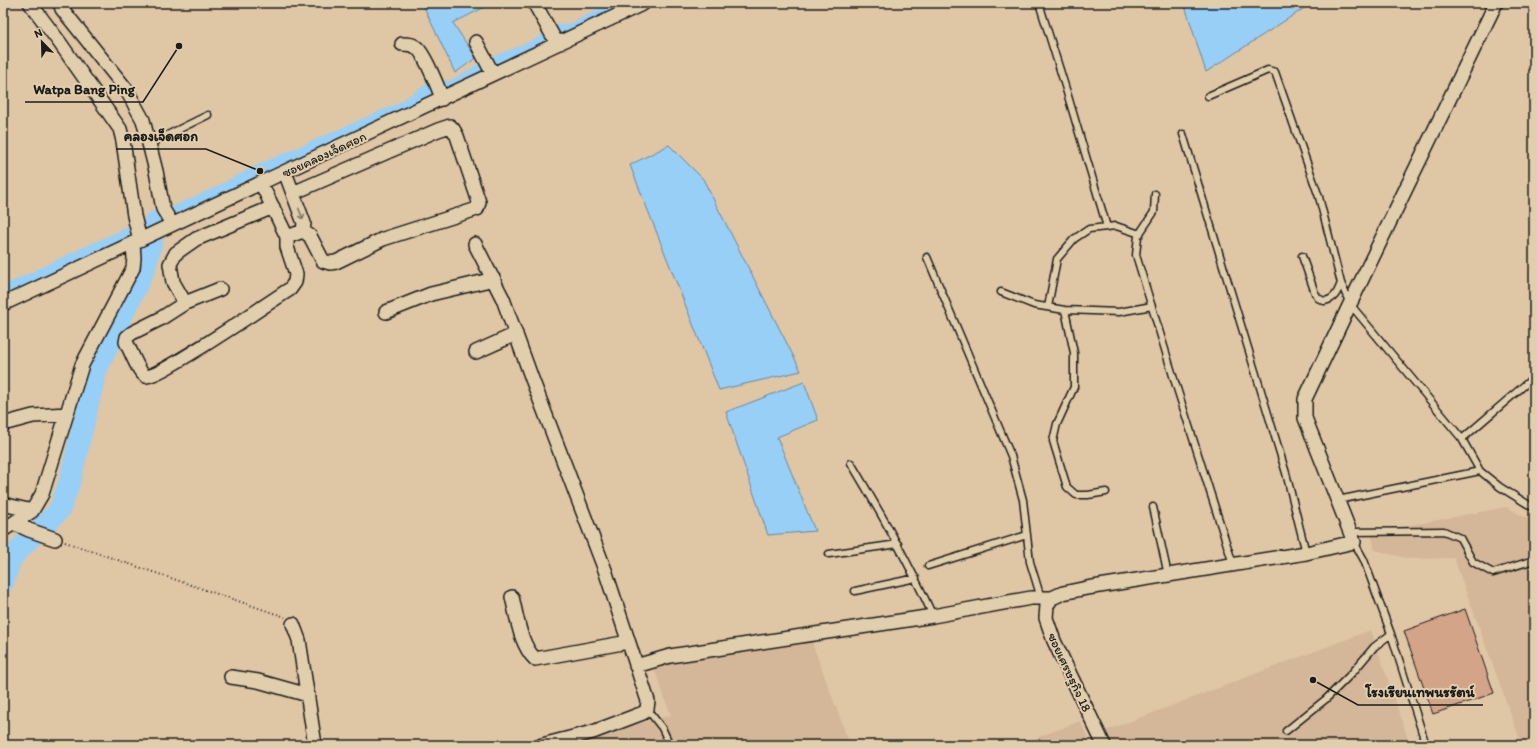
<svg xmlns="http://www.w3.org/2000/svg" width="1537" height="748" viewBox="0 0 1537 748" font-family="Itim,'Playpen Sans Thai',sans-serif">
<rect width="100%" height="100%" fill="#dfc6a5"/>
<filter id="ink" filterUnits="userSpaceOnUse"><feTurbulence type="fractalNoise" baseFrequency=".025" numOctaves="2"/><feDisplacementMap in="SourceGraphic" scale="8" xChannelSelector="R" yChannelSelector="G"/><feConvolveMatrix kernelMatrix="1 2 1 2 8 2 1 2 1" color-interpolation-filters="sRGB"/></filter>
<g filter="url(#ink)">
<path fill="#d4b698" d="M 1506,507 L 1534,522 L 1534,745 L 1522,745 L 1454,558 L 1410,559 L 1375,550 L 1371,533 Z
M 1371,630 L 1410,745 L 1111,745 L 1105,731 Z
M 812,643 L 850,745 L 561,745 L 671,715 L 653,665 Z
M 1080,721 L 1091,745 L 1018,745 Z"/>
<path fill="#98cff7" stroke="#66879f" d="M 422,3 L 493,3 L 453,23 L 476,58 L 455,73 Z
M 1184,3 L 1312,3 L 1206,72 Z
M 669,145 L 703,179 L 801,371 L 719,390 L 630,165 Z
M 804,382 L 818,420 L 777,437 L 815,531 L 768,535 L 726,412 Z"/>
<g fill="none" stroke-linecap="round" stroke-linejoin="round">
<path stroke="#98cff7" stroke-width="13" d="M 3,293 L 69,261 L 214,195 L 260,171 L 401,109 L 434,87 L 452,87 L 489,65 L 517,54 L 544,42 L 551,33 L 574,29 L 624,3"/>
<path stroke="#98cff7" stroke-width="22" d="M 3,582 L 11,558 L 36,532 L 41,529 L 60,509 L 70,480 L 96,370 L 145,268 L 154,232 L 155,222"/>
</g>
<path fill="#d4a489" stroke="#1c1c1c" d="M 1465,609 L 1494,693 L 1433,714 L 1404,631 Z"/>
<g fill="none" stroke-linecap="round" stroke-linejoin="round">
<g stroke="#1c1c1c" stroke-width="9">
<path id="service" d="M 1039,3 L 1065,86 L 1107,227
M 1208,96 L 1268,70 L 1275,72 L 1319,197 L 1341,283 L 1350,304 L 1462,439 L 1480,471 L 1500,487 L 1534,508
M 1183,134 L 1286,473 L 1306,553
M 149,144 L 208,115
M 1155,194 L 1154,212 L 1138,236 L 1136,255 L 1174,379 L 1233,564
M 1302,256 L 1315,293 L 1318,298 L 1324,301 C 1335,299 1337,293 1341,283
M 927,257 L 1011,456 L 1023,500 L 1030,562 L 1041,598
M 1001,292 L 1034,305 L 1065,310 L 1119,312 L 1152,306
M 1048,307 L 1057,259 L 1074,239 L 1089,229 L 1116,226 L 1140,234
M 1065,310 L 1074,353 L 1074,387 L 1057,424 L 1053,441 L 1067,487 L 1076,495 L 1088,495 L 1106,492
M 1462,439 L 1534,377
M 851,463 C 881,513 909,563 933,616
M 1338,500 L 1480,471
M 1153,507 L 1168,575
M 1350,532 L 1444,531 L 1460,538 L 1473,562 L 1493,573 L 1534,560
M 1354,542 L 1364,560 L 1391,634 L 1426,745
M 829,554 L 898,544
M 928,566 L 1027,535
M 855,591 L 916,578
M 647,709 L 662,728 L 670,745
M 1286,731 L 1326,699 L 1353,672 L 1374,647 L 1391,634"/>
</g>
<g stroke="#1c1c1c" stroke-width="16">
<path id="minor" d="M 30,3 L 60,43 L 120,129 L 123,141 L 134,216 L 140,240
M 60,3 L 62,9 L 126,89 L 143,120 L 156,171 L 163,209 L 172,224
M 536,6 L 554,38 L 560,43
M 476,42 L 493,74
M 402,44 C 407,44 413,44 417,48 C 424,53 439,89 442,99
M 285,172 L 304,223 L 303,231
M 287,237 L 303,231 L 310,236 L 323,261 L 330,263 L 336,262 L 383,239 L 477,209 L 479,202 L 457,136 L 453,129 L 450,126 L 438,130 L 293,193
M 475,244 L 503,299 L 532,379 L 605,570 L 648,701 L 647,709 L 643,713 L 593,732 L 542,745
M 220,289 L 185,303 L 160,319 L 132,333 L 127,337 L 126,342 C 130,349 139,374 146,376 C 157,379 273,300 290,289 L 295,282 L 296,274 L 287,247 L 287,237 L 261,183
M 185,303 L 173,282 L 170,264 L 176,253 L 196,239 L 273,207
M 3,304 L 644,3
M 386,312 L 431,294 L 494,279
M 476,352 L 516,334
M 3,424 L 33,416 L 67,414
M 3,504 L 32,511
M 14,523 L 29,530 L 55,539
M 3,530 L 32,511 L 42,494 L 82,365 L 133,268 L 134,258 L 133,243
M 512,597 C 517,617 520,644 535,659 L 628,642
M 1052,598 L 1047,605 L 1046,618 L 1054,641 L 1104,745
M 293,624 L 299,640 L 315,745
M 636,666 L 670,656 L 933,616 L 1031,598 L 1052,598 L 1063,593 L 1087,588 L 1306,553 L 1354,542 L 1305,418 L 1305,399 L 1350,304 L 1496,3
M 231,677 L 258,681 L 308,695"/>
</g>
<path stroke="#1c1c1c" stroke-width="2" stroke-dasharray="1 3" stroke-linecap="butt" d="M 65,542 L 285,617"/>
<use href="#service" stroke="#e1ceac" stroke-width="6"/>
<use href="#minor" stroke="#e1ceac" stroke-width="13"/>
</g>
<defs><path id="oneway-shaft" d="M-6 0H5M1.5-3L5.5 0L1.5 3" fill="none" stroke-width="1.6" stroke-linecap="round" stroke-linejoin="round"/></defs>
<use stroke="#7e7564" href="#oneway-shaft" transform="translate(301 214) rotate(68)"/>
</g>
<g text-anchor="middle" stroke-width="4" stroke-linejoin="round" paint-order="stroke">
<g font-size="13" fill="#1c1c1c" stroke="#e1ceac">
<text transform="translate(324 154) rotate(-25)" y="5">ซอยคลองเจ็ดศอก</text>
<text transform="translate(1070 672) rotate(65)" y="5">ซอยเศรษฐกิจ 18</text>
</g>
</g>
<path fill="none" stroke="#1c1c1c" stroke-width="1.5" d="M179 46L143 102H25M260 171L206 149H116M1313 680L1358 705H1483"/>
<g fill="#1c1c1c" stroke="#e1ceac" stroke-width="1.5">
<circle cx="179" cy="46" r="4"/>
<circle cx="260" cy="171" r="4"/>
<circle cx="1313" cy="680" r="4"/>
</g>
<g font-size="14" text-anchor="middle" font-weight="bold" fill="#1c1c1c" stroke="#e1ceac" stroke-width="4" stroke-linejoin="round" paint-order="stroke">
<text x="84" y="94">Watpa Bang Ping</text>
<text x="161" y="141">คลองเจ็ดศอก</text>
<text x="1420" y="697">โรงเรียนเทพนรรัตน์</text>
</g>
<rect width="1537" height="748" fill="none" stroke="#e1ceac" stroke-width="16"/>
<rect x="8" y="8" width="1521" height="732" fill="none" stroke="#1c1c1c" stroke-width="1.5" filter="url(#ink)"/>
<g transform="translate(42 42) rotate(337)" stroke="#e1ceac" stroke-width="3" paint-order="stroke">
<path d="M0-3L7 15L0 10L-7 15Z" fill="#1c1c1c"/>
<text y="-6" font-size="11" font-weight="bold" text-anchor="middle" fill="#1c1c1c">N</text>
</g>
</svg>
